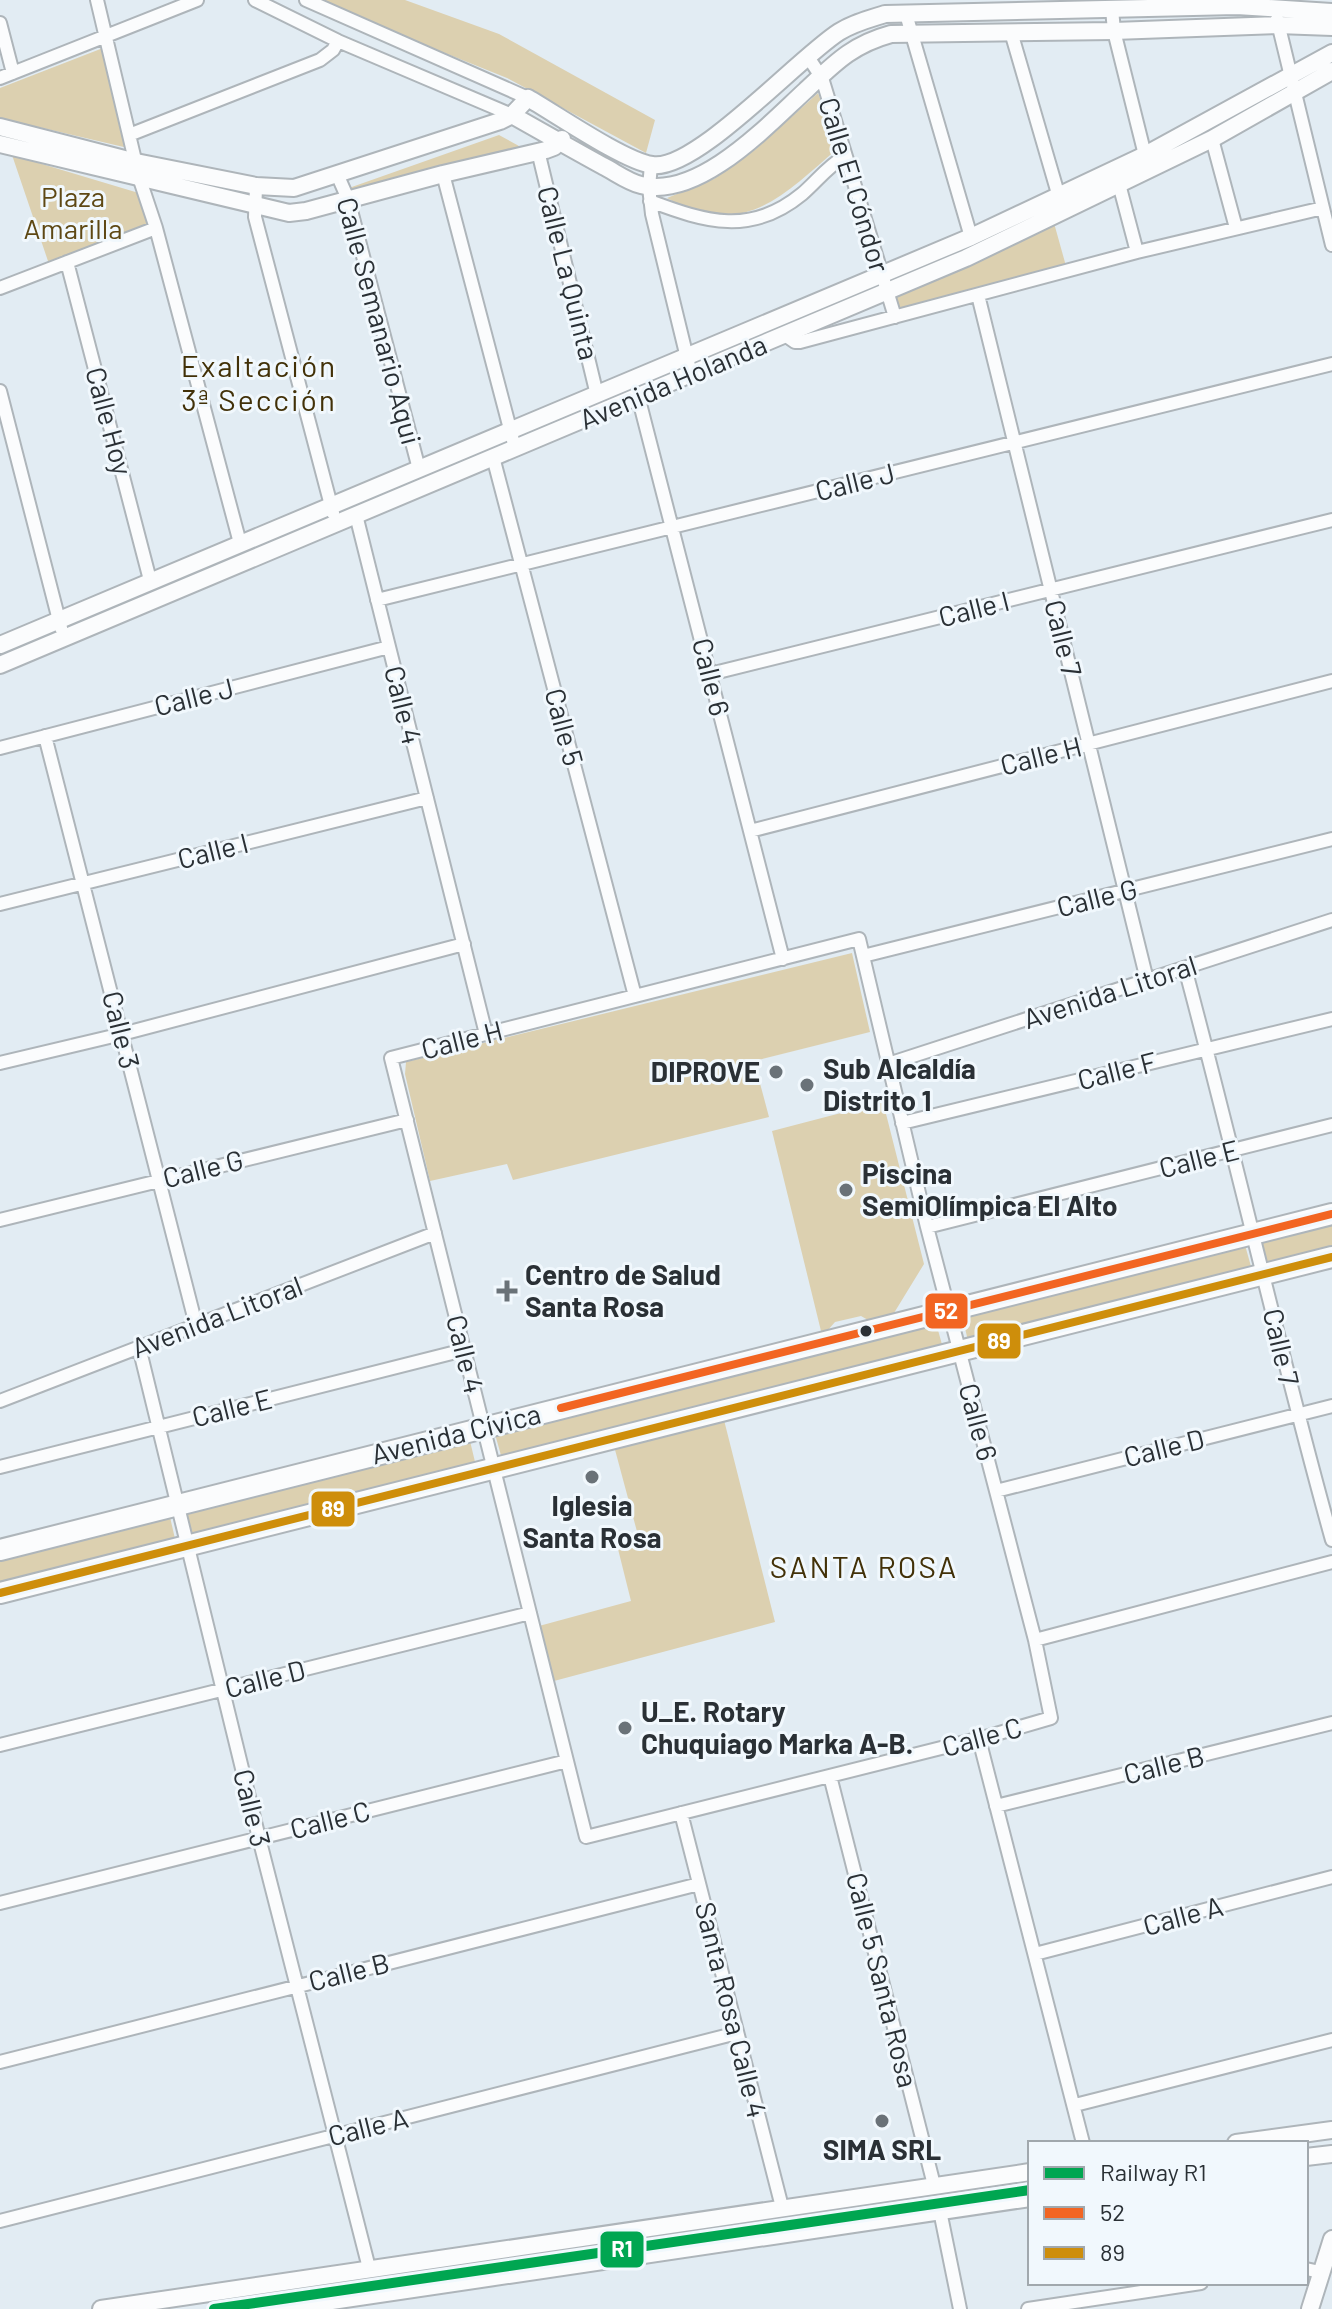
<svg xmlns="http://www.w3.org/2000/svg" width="1332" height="2309" viewBox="0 0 1332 2309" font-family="Barlow,sans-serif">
<rect width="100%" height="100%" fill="#e2ecf3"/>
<path fill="#dcd0b0" d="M 324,0 L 405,0 L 499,34 L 655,120 L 646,153 L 507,78 L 343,12 Z
M 103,48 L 128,148 L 0,118 L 0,88 Z
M 818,93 L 838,148 C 784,195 743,241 667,198 L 714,179 L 756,149 Z
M 499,135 L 530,152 L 353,196 L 349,188 Z
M 12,155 L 142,194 L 149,222 L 146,227 L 49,264 Z
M 1054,223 L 1066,266 L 899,310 L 896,307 L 893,293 Z
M 852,953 L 870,1032 L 754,1061 L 769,1117 L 513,1180 L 507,1164 L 430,1181 L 405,1074 L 406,1062 Z
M 883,1102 L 924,1264 L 894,1313 L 868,1320 L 861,1316 L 835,1322 L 828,1330 L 821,1331 L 772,1131 Z
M 1332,1222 L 1332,1249 L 1268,1265 L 1260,1240 Z
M 1245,1245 L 1252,1270 L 968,1341 L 962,1315 Z
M 936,1323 L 943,1348 L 502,1459 L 495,1434 Z
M 724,1420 L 775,1622 L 554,1681 L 539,1626 L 631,1601 L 617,1545 L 639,1539 L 614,1446 Z
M 470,1441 L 476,1466 L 193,1539 L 186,1513 Z
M 170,1517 L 176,1543 L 0,1587 L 0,1559 Z"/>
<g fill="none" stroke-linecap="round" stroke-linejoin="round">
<g stroke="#aeb5ba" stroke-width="16">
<path id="minor" d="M 97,0 L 139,177 L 156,228 L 240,543
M 255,0 L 338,41 L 512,115
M 306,0 L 528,98
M 1112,9 L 1114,31 L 1145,155
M 906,14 L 971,237
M 1277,19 L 1332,245
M 0,23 L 13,73
M 1011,32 L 1059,197
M 808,57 L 822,78 L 895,317
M 0,78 L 197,0
M 129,135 L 320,60 L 333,50 L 338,41
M 1212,139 L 1236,228
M 538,151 L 597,395
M 651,165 L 649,187 L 652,214 L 691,374
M 337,174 L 348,199 L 419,469
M 443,174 L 515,448
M 1119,184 L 1137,252
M 256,186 L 255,217 L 333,513
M 650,201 C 706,222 751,236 802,194 C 816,182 828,166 844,157
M 67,262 L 150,580
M 0,288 L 156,228
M 978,295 L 1147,980
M 785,335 L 795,342 L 800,342 L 1137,252 L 1323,208
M 0,391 L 61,628
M 638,396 L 783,959
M 493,457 L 635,996
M 356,515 L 486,1034
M 377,600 L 1332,364
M 710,674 L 1332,520
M 45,736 L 196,1325
M 0,748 L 389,647
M 750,831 L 1332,681
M 0,904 L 427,798
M 859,939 L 927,1227 L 1035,1640 L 1051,1718 L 989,1736 L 586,1837 L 391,1058 Z
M 863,956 L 1332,839
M 1185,968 C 1236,1158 1279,1350 1332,1540
M 0,1063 L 122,1034 L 464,944
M 888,1064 L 1332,920
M 902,1123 L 1332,1019
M 0,1220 L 407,1120
M 927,1227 L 1332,1125
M 139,1347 L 259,1838 L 369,2268
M 0,1401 L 435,1233
M 0,1467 L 464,1350
M 996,1491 L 1332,1406
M 1035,1640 L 1332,1562
M 979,1739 L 1083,2143
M 0,1745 L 530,1613
M 830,1776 L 934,2185
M 996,1806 L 1332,1723
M 681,1813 L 782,2207
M 0,1903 L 567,1761
M 1035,1954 L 1332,1877
M 0,2062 L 699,1884
M 1075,2105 L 1332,2040
M 940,2211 L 960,2309
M 0,2221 L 737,2033
M 1306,2269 L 1320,2272
M 1028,2309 L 1201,2283"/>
</g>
<g stroke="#aeb5ba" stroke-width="20">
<path id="tertiary" d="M 512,115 C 542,132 572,149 603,166 C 615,172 628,182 641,185 C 698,200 767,126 805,91 C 834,64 851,45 891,34 L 1114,31 L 1278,25 L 1332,27
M 0,127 L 136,162 L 256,186 L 294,188 L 500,121 L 512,115 L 528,98 C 556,114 624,161 652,165 C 695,172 798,58 839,32 C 853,23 869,19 885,14 L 1237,6 L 1332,12
M 0,144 L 289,213 L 306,211 L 443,174 L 546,150 L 554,147 L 562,139
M 0,645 L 971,237 L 1145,155 L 1332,53
M 0,665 L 966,258 L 1212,139 L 1332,71
M 1236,2143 L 1332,2130
M 1306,2157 L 1332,2154
M 101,2309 L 1030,2172
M 278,2309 L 1030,2198
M 1310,2309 L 1332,2239"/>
</g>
<g stroke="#aeb5ba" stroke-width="24">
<path id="primary" d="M 0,1550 L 1332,1214
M 0,1593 L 1332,1257"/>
</g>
<use href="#minor" stroke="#fbfcfd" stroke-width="12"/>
<use href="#tertiary" stroke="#fbfcfd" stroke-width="16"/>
<use href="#primary" stroke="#fbfcfd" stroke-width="20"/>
<g stroke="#f1f8fd" stroke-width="14">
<path id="bus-1" d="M 561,1408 L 1332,1214"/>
</g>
<g stroke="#f1f8fd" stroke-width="14">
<path id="bus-2" d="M 0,1593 L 1332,1257"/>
</g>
<use href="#bus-1" stroke="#f26522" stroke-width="8"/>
<use href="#bus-2" stroke="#ce8e0b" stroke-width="8"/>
<g stroke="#f1f8fd" stroke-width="16">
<path id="rail-1" d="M 214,2309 L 1030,2190"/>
</g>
<use href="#rail-1" stroke="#00a651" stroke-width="10"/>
</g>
<g fill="#6a7278" stroke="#f1f8fd" stroke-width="3">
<circle cx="776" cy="1072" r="8"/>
<circle cx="807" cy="1085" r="8"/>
<circle cx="846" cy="1190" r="8"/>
<path d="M503 1279h8v8h8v8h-8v8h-8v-8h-8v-8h8z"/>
<circle cx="592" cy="1477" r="8"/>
<circle cx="625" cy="1728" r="8"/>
<circle cx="882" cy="2121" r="8"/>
</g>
<circle fill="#2a3035" stroke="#f1f8fd" stroke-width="3" cx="866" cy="1331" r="7"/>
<g text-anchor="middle" stroke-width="6" stroke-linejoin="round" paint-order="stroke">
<g font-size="28" fill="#2a3035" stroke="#f1f8fd">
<text transform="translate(854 185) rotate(73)" y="10">Calle El Cóndor</text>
<text transform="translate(568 273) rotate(76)" y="10">Calle La Quinta</text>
<text transform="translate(379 321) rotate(75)" y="10">Calle Semanario Aqui</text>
<text transform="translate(673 382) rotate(-23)" y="10">Avenida Holanda</text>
<text transform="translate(109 421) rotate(75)" y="10">Calle Hoy</text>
<text transform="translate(855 482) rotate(-14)" y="10">Calle J</text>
<text transform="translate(974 609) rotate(-14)" y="10">Calle I</text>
<text transform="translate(1063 638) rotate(76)" y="10">Calle 7</text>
<text transform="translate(711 677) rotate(76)" y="10">Calle 6</text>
<text transform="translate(194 697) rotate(-14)" y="10">Calle J</text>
<text transform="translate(403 705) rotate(76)" y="10">Calle 4</text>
<text transform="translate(564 727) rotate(75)" y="10">Calle 5</text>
<text transform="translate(1041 756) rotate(-14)" y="10">Calle H</text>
<text transform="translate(213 851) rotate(-14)" y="10">Calle I</text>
<text transform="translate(1097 898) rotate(-14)" y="10">Calle G</text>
<text transform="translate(1110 992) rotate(-18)" y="10">Avenida Litoral</text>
<text transform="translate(121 1030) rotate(76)" y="10">Calle 3</text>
<text transform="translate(462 1040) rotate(-14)" y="10">Calle H</text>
<text transform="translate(1117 1071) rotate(-14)" y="10">Calle F</text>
<text transform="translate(1199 1159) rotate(-14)" y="10">Calle E</text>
<text transform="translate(203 1169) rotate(-14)" y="10">Calle G</text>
<text transform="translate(217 1317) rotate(-21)" y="10">Avenida Litoral</text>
<text transform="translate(1281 1347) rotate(77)" y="10">Calle 7</text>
<text transform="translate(465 1354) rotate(76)" y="10">Calle 4</text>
<text transform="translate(232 1408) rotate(-14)" y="10">Calle E</text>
<text transform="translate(978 1422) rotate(75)" y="10">Calle 6</text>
<text transform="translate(456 1434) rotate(-14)" y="10">Avenida Cívica</text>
<text transform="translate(1164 1448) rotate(-14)" y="10">Calle D</text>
<text transform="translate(265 1679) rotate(-14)" y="10">Calle D</text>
<text transform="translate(982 1737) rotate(-15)" y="10">Calle C</text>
<text transform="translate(1164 1765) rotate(-14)" y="10">Calle B</text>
<text transform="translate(252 1808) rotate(76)" y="10">Calle 3</text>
<text transform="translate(330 1820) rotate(-14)" y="10">Calle C</text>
<text transform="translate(1183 1916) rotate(-15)" y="10">Calle A</text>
<text transform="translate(349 1972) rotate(-14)" y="10">Calle B</text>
<text transform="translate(882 1980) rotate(76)" y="10">Calle 5 Santa Rosa</text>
<text transform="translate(731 2010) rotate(76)" y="10">Santa Rosa Calle 4</text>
<text transform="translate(368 2127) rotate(-14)" y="10">Calle A</text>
</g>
<g font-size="28" fill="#5e4814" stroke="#f1f8fd">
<text x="73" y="207">Plaza<tspan x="73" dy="32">Amarilla</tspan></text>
</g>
<g font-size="28" font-weight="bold" fill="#2a3035" stroke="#f1f8fd" text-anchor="start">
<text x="823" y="1079">Sub Alcaldía<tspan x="823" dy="32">Distrito 1</tspan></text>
<text x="760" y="1082" text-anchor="end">DIPROVE</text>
<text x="862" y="1184">Piscina<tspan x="862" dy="32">SemiOlímpica El Alto</tspan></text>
<text x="525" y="1285">Centro de Salud<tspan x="525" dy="32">Santa Rosa</tspan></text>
<text x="592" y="1516" text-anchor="middle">Iglesia<tspan x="592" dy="32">Santa Rosa</tspan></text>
<text x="641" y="1722">U_E. Rotary<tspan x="641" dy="32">Chuquiago Marka A-B.</tspan></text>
<text x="882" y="2160" text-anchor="middle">SIMA SRL</text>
</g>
<g font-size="30" letter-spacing="2" fill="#423108" stroke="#f1f8fd">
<text x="259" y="377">Exaltación<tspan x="259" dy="34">3ª Sección</tspan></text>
<text x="864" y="1578">SANTA ROSA</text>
</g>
</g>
<g stroke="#f1f8fd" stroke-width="3">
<rect x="924" y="1292" width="45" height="38" rx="8" fill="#f26522"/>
<rect x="976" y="1322" width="46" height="38" rx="8" fill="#ce8e0b"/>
<rect x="310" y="1490" width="46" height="38" rx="8" fill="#ce8e0b"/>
<rect x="599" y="2230" width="46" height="39" rx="8" fill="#00a651"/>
</g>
<g font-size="22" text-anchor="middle" font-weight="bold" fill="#fff">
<text x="946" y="1319">52</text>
<text x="999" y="1349">89</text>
<text x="333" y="1517">89</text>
<text x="622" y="2257">R1</text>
</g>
<rect x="1028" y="2141" width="280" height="144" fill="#f1f8fd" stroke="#a1a8ad" stroke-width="2"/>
<rect x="1044" y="2167" width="40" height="12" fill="#00a651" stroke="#a1a8ad" stroke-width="2"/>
<text x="1100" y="2181" font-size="24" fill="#2a3035">Railway R1</text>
<rect x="1044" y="2207" width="40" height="12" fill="#f26522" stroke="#a1a8ad" stroke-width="2"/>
<text x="1100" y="2221" font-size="24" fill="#2a3035">52</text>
<rect x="1044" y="2247" width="40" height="12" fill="#ce8e0b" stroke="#a1a8ad" stroke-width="2"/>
<text x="1100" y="2261" font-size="24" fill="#2a3035">89</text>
</svg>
